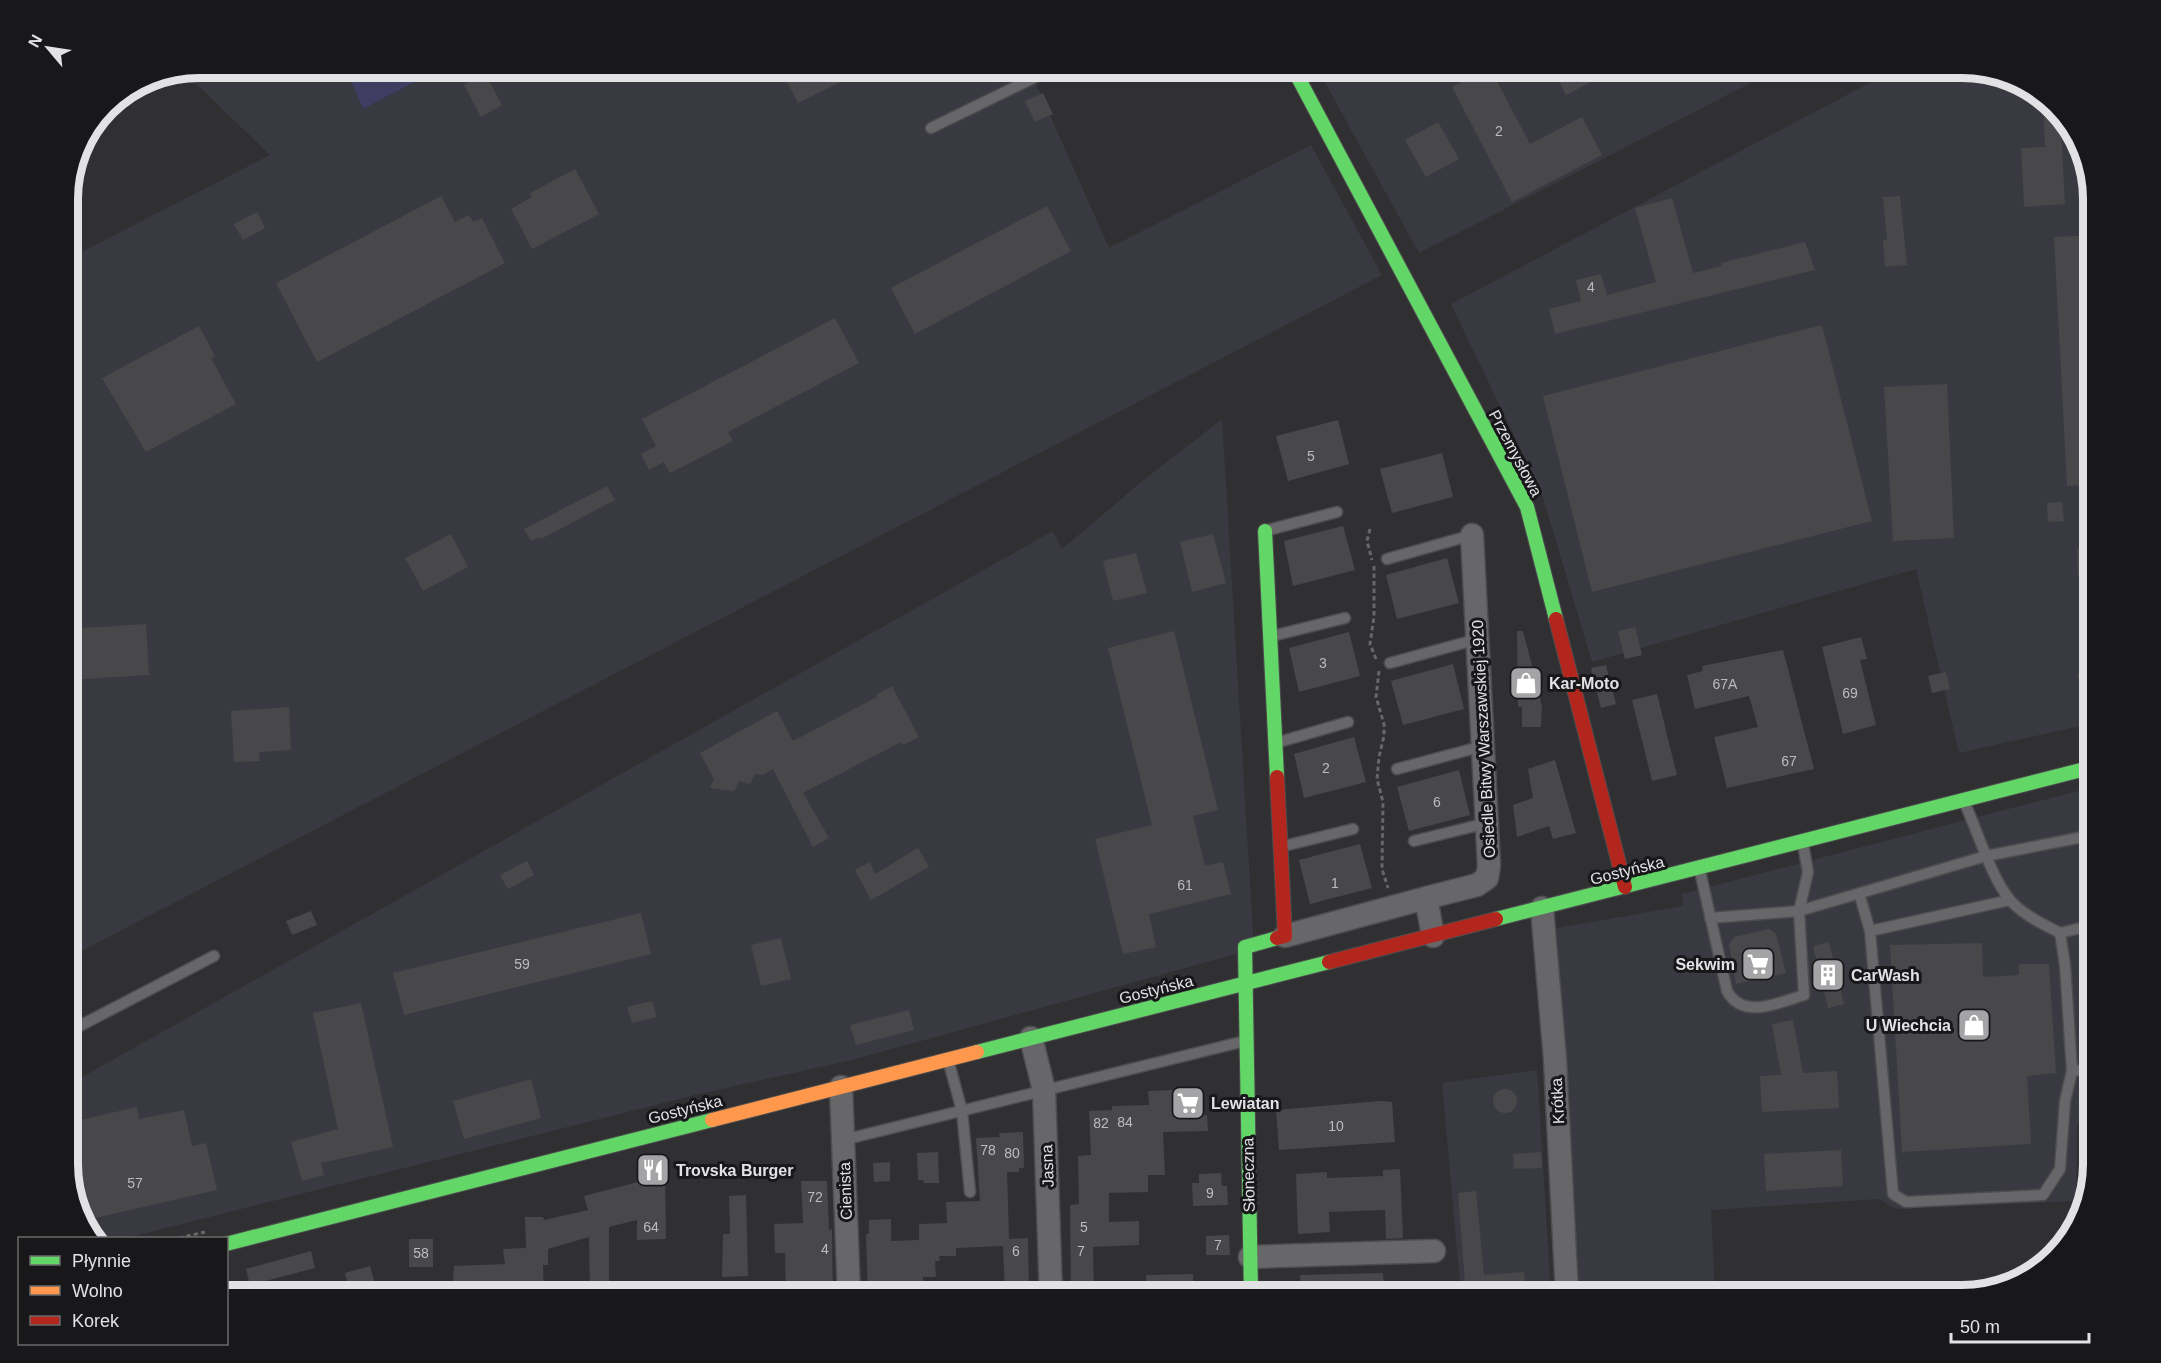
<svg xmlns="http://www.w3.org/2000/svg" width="2161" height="1363" viewBox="0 0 2161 1363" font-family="Arial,sans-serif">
<rect width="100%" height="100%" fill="#303033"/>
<path fill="#393942" d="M 199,68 L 345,68 L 363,109 L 444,68 L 1029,68 L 1109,248 L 1311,145 L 1382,275 L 68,958 L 68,259 L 270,155 L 183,71 Z
M 1317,68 L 1780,68 L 1419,253 Z
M 1898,68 L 1962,68 L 2035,89 L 2076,133 L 2093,198 L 2093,723 L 1959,753 L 1916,569 L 1592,662 L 1542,494 L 1451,304 Z
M 1222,419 L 1254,949 L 852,1060 L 695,1095 L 126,1238 L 93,1238 L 85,1230 L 68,1173 L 68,1085 L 1053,531 L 1062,549 L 1140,483 Z
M 2093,787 L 2093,1120 L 2077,1125 L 2076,1201 L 1895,1209 L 1879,1199 L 1711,1210 L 1715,1295 L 1575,1295 L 1557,928 L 1683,906 L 1682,894 Z
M 1537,1070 L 1551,1295 L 1461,1295 L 1442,1083 Z"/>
<path fill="#403d63" d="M 345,68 L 421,68 L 421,79 L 363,109 Z"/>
<path fill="#48484a" d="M 780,68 L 843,68 L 849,78 L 798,103 Z
M 1490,68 L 1530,144 L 1582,117 L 1602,155 L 1512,202 L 1452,87 Z
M 1552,68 L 1617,68 L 1566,95 Z
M 485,73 L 502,105 L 481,117 L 464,85 Z
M 1043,93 L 1053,114 L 1035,122 L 1025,101 Z
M 2043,98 L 2070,127 L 2061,128 L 2065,204 L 2024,207 L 2021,148 L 2045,147 Z
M 1438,122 L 1459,159 L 1426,177 L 1405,140 Z
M 575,169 L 599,214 L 532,249 L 511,209 L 532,197 L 530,193 Z
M 441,196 L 455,222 L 469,215 L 473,222 L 482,218 L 505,263 L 317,362 L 276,283 Z
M 1900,196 L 1907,265 L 1885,267 L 1883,240 L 1887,240 L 1883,197 Z
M 1672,198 L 1693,273 L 1722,266 L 1721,263 L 1805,242 L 1815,270 L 1555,334 L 1549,309 L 1581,301 L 1576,280 L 1601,274 L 1607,295 L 1656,282 L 1635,208 Z
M 1047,206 L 1071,251 L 915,334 L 891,288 Z
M 257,212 L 265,228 L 243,240 L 234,224 Z
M 2093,235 L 2093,485 L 2067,486 L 2054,237 Z
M 835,318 L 859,363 L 728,432 L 733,441 L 670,473 L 664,462 L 649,470 L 641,454 L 656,446 L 642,419 Z
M 1822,325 L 1872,521 L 1592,592 L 1543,396 Z
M 199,326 L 215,356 L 211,358 L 236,404 L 146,452 L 102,378 Z
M 1947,384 L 1954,538 L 1893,541 L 1884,387 Z
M 1338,420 L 1349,464 L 1288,481 L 1276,436 Z
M 1442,453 L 1453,497 L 1392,513 L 1380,469 Z
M 607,486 L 615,500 L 541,539 L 540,537 L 531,541 L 524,529 Z
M 2062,502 L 2064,521 L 2048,522 L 2047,503 Z
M 1343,526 L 1355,570 L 1293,586 L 1284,541 Z
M 451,534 L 468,567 L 423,591 L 405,558 Z
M 1213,534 L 1226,583 L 1192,592 L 1180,542 Z
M 2093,547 L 2093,576 L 2078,577 L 2077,548 Z
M 1136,553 L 1147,593 L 1113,601 L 1103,561 Z
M 1447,558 L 1459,603 L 1397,619 L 1386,575 Z
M 146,624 L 149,675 L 68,680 L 68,629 Z
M 1635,627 L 1642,655 L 1625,659 L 1618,631 Z
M 1174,631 L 1218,810 L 1193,816 L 1205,866 L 1223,862 L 1231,894 L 1149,914 L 1156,947 L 1123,954 L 1095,839 L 1152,825 L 1108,648 Z
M 1517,631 L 1523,631 L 1538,689 L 1542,707 L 1541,727 L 1522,727 L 1522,707 L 1518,707 Z
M 1349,632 L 1360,676 L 1299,692 L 1289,648 Z
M 1861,637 L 1867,659 L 1860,660 L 1876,725 L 1843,734 L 1822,647 Z
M 1783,650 L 1814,769 L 1727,788 L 1714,737 L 1758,727 L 1749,696 L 1695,709 L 1687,675 L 1703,671 L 1702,666 Z
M 1453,664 L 1464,709 L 1403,725 L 1391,681 Z
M 1606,665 L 1616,704 L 1601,708 L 1591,668 Z
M 2093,670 L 2093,716 L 2088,716 L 2077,674 Z
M 1946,672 L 1950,689 L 1932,693 L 1928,676 Z
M 892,686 L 919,737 L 903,745 L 901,742 L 803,793 L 829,838 L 813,847 L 773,769 L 763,775 L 755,774 L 750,784 L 739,781 L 734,791 L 710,788 L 714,779 L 700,753 L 777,711 L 793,741 L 877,697 L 876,695 Z
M 1657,694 L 1677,775 L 1652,781 L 1632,700 Z
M 289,707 L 291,750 L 259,752 L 260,761 L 234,762 L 231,711 Z
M 1354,737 L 1366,782 L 1304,798 L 1294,754 Z
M 1555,760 L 1576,833 L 1553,839 L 1549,826 L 1517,837 L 1513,805 L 1533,798 L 1528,769 Z
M 1459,770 L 1470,815 L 1409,831 L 1397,787 Z
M 1360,844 L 1372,888 L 1310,904 L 1299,860 Z
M 918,848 L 929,867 L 871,900 L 855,870 L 870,862 L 875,874 Z
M 527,861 L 534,875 L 508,889 L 500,875 Z
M 311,911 L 317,925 L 292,935 L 286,921 Z
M 641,913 L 651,954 L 404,1015 L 393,973 Z
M 1769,929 L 1776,934 L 1786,973 L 1736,984 L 1729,945 L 1734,937 Z
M 781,938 L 791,979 L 761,986 L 751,945 Z
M 1829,942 L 1844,1004 L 1828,1008 L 1813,946 Z
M 1982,943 L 1983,977 L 2019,975 L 2019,964 L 2049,964 L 2056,1073 L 2027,1076 L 2031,1144 L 1902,1152 L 1890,945 Z
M 652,1001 L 657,1017 L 632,1023 L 627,1007 Z
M 361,1003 L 393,1147 L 321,1163 L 324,1175 L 302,1181 L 291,1142 L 338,1129 L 313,1013 Z
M 909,1010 L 914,1030 L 856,1045 L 850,1025 Z
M 1793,1020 L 1803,1073 L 1837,1071 L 1839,1108 L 1762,1112 L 1760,1076 L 1781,1075 L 1772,1024 Z
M 531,1079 L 541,1118 L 464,1139 L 453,1101 Z
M 1201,1089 L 1201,1115 L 1207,1115 L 1208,1131 L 1163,1132 L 1165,1175 L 1148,1175 L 1148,1192 L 1109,1193 L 1109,1222 L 1139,1221 L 1139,1245 L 1093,1247 L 1094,1295 L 1071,1295 L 1070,1205 L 1079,1204 L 1078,1156 L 1091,1155 L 1089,1111 L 1112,1110 L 1112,1106 L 1149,1105 L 1148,1091 Z
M1493 1101a12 12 0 1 1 24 0a12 12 0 1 1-24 0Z
M 1380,1101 L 1392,1102 L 1395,1142 L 1279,1150 L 1276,1110 Z
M 137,1107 L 139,1119 L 184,1110 L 192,1146 L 206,1143 L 217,1190 L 82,1221 L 68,1173 L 68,1123 Z
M 1023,1132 L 1024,1168 L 1019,1168 L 1019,1172 L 1007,1172 L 1009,1239 L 1028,1238 L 1029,1295 L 1005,1295 L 1003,1246 L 956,1248 L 956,1256 L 939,1256 L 940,1261 L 935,1261 L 936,1277 L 923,1277 L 924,1296 L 868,1296 L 866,1234 L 869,1234 L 869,1220 L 891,1219 L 891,1241 L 919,1240 L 919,1224 L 947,1223 L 946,1202 L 980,1201 L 976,1138 L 1000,1137 L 999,1133 Z
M 1841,1150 L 1843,1186 L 1766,1191 L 1764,1154 Z
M 938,1152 L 939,1183 L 924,1183 L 923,1180 L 918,1180 L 917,1153 Z
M 1541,1152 L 1542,1168 L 1514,1169 L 1513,1154 Z
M 890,1162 L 890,1181 L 874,1182 L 873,1163 Z
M 1400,1169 L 1403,1238 L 1386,1239 L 1385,1210 L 1329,1212 L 1330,1232 L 1298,1234 L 1296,1174 L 1327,1172 L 1327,1178 L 1383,1176 L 1383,1170 Z
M 1221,1173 L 1222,1186 L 1227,1186 L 1228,1205 L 1193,1206 L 1192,1183 L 1199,1183 L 1199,1174 Z
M 665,1175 L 666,1239 L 637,1240 L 637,1220 L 609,1227 L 609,1296 L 590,1296 L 589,1237 L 548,1249 L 548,1265 L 543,1265 L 544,1296 L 452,1296 L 454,1266 L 505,1264 L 503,1249 L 526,1248 L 525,1217 L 543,1217 L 544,1220 L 588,1210 L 584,1196 Z
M 801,1181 L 827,1181 L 829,1230 L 832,1229 L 833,1296 L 786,1296 L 785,1253 L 775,1253 L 774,1224 L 803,1223 Z
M 1476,1191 L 1484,1275 L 1524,1272 L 1526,1295 L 1466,1295 L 1458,1193 Z
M 746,1195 L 748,1276 L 722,1277 L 723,1234 L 730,1234 L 729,1196 Z
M 1229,1235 L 1230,1255 L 1206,1255 L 1206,1236 Z
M 409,1239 L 433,1239 L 433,1267 L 409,1267 Z
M 311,1251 L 315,1268 L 250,1285 L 246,1269 Z
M 370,1266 L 378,1296 L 351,1296 L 345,1273 Z
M 1383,1273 L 1384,1295 L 1301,1295 L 1300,1275 Z
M 1193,1274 L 1193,1288 L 1147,1289 L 1146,1275 Z"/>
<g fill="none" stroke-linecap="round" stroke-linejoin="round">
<g stroke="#4d4d4f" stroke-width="13">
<path id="lane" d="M 931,128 L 1054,68
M 1268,530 L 1337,512
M 1387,559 L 1472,535
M 1272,636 L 1345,618
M 1390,663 L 1478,639
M 1279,742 L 1348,722
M 1397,769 L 1483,746
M 1965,804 C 1978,832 1991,877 2010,900 C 2023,915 2043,924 2060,933 L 2065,965 L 2072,1071 L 2093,1069
M 1414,841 L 1487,823
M 1284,846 L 1353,829
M 1700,871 L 1727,991 C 1743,1020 1778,1003 1804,995 L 1799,911 L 1808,872 L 1803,844
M 1859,893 L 1870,931 L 1893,1194 L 1906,1202 L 2043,1195 L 2060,1169 L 2065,1101 L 2072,1071
M 1710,918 L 1799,911 L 1986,856 L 2093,835
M 1870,931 L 2010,900
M 2060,933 L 2093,925
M 68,1032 L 214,956
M 949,1063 L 962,1111 L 970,1192
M 843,1140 L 1245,1041"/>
</g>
<g stroke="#4d4d4f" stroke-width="25">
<path id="street" d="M 1542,908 L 1555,1059 L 1567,1295
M 1285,936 L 1426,898
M 1433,936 L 1426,898 L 1477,885 L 1487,878 L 1489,866 L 1472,535
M 1031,1038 L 1044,1090 L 1051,1295
M 841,1087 L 849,1295
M 1250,1257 L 1434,1251"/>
</g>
<g stroke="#4d4d4f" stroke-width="16">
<path id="fast" d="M 1293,68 L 1527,507 L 1556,619
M 1265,531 L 1277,777
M 1496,919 L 2093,767
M 977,1052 L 1329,962
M 226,1244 L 712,1120
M 1251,1295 L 1245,947 L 1277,938"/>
</g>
<g stroke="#4d4d4f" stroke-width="16">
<path id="slow" d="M 712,1120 L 977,1052"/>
</g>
<g stroke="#4d4d4f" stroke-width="16">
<path id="jam" d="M 1556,619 L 1625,887
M 1277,938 L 1285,936 L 1277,777
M 1329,962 L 1496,919"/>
</g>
<path stroke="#676769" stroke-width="3" stroke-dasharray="4.5 3" stroke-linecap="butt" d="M 1370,529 L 1367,541 L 1372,560
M 1374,566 L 1374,617 L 1370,644 L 1376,659
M 1379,671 L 1376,697 L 1384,724 L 1384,736 L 1379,757 L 1377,779 L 1383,802 L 1382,869 L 1388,888
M 179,1238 L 205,1232"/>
<use href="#lane" stroke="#676769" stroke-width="10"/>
<use href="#street" stroke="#676769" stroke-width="22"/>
<use href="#fast" stroke="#63d668" stroke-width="14"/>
<use href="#slow" stroke="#ff974d" stroke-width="14"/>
<use href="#jam" stroke="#b3261e" stroke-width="14"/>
</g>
<defs>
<g id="shop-square" transform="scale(1.725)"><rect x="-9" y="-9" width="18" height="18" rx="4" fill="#a4a4a7" stroke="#18181a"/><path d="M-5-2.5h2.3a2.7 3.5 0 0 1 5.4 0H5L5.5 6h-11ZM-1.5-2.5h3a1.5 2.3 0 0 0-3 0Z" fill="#fff"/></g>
<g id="supermarket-square" transform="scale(1.725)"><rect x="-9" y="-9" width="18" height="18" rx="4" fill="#a4a4a7" stroke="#18181a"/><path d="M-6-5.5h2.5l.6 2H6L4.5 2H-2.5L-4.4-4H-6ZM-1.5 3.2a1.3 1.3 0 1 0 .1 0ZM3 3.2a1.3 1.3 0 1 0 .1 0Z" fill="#fff"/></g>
<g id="building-square" transform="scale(1.725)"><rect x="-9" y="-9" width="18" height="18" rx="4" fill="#a4a4a7" stroke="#18181a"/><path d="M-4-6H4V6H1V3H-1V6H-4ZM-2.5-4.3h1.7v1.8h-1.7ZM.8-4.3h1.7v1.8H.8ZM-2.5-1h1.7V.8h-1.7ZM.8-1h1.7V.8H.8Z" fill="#fff"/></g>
<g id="restaurant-square" transform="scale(1.725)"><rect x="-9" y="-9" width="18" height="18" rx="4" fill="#a4a4a7" stroke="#18181a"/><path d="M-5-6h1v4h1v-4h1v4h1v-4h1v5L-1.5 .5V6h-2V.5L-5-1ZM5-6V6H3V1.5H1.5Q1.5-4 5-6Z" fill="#fff"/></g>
</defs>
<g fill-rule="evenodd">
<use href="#shop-square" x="1526" y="683"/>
<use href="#supermarket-square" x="1758" y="964"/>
<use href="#building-square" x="1828" y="975"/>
<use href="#shop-square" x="1974" y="1025"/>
<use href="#supermarket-square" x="1188" y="1103"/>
<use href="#restaurant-square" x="653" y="1170"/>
</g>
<g text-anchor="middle" stroke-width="6" stroke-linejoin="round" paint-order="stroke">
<g font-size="14" fill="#bcbcbe">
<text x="1499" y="136">2</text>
<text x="1591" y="292">4</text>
<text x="1311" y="461">5</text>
<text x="1323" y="668">3</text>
<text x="1725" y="689">67A</text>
<text x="1850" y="698">69</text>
<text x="1789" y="766">67</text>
<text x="1326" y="773">2</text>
<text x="1437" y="807">6</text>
<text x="1335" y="888">1</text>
<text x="1185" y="890">61</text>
<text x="522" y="969">59</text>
<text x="1125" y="1127">84</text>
<text x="1101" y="1128">82</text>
<text x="1336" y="1131">10</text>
<text x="988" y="1155">78</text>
<text x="1012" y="1158">80</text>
<text x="135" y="1188">57</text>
<text x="1210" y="1198">9</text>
<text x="815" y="1202">72</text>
<text x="651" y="1232">64</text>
<text x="1084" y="1232">5</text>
<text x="1218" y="1250">7</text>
<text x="825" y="1254">4</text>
<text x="1016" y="1256">6</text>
<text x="1081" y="1256">7</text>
<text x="421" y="1258">58</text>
</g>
<g font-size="16" fill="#e2e2e5" stroke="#18181a">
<text transform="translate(1516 453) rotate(62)" y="6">Przemysłowa</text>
<text transform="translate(1483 739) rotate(-93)" y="6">Osiedle Bitwy Warszawskiej 1920</text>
<text transform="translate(1627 870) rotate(-14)" y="6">Gostyńska</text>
<text transform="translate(1156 989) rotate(-14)" y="6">Gostyńska</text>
<text transform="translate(1557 1101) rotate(-93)" y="6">Krótka</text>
<text transform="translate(685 1109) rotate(-14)" y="6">Gostyńska</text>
<text transform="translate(1047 1166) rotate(-92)" y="6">Jasna</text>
<text transform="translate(1248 1175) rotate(-91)" y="6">Słoneczna</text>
<text transform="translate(845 1191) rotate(-92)" y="6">Cienista</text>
</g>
<g font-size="16" font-weight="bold" fill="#e2e2e5" stroke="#18181a" text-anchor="start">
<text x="1549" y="689">Kar-Moto</text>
<text x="1735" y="970" text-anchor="end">Sekwim</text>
<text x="1851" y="981">CarWash</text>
<text x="1951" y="1031" text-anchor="end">U Wiechcia</text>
<text x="1211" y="1109">Lewiatan</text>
<text x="676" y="1176">Trovska Burger</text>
</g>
</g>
<path d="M0 0H2161V1363H0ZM199 78H1962A121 121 0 0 1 2083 199V1164A121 121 0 0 1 1962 1285H199A121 121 0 0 1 78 1164V199A121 121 0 0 1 199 78Z" fill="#18181a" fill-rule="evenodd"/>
<path fill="none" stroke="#e2e2e5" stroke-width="8" d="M199 78H1962A121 121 0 0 1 2083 199V1164A121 121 0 0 1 1962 1285H199A121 121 0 0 1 78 1164V199A121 121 0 0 1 199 78Z"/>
<rect x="18" y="1237" width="210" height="108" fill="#18181a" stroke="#69696b" stroke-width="1.5"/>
<rect x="30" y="1256" width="30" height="9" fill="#63d668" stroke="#69696b" stroke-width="1.5"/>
<text x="72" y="1267" font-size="18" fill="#e2e2e5">Płynnie</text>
<rect x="30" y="1286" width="30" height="9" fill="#ff974d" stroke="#69696b" stroke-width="1.5"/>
<text x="72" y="1297" font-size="18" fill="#e2e2e5">Wolno</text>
<rect x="30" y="1316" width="30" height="9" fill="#b3261e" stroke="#69696b" stroke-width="1.5"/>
<text x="72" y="1327" font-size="18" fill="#e2e2e5">Korek</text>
<g transform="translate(48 48) rotate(299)" stroke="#18181a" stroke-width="4.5" paint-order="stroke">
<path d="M0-4.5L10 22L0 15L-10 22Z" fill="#e2e2e5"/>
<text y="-9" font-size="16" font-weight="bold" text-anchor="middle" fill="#e2e2e5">N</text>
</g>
<path d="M1951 1333v9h138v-9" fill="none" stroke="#e2e2e5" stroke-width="3"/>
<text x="1960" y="1333" font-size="18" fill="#e2e2e5" stroke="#18181a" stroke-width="4.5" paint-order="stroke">50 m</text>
</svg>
